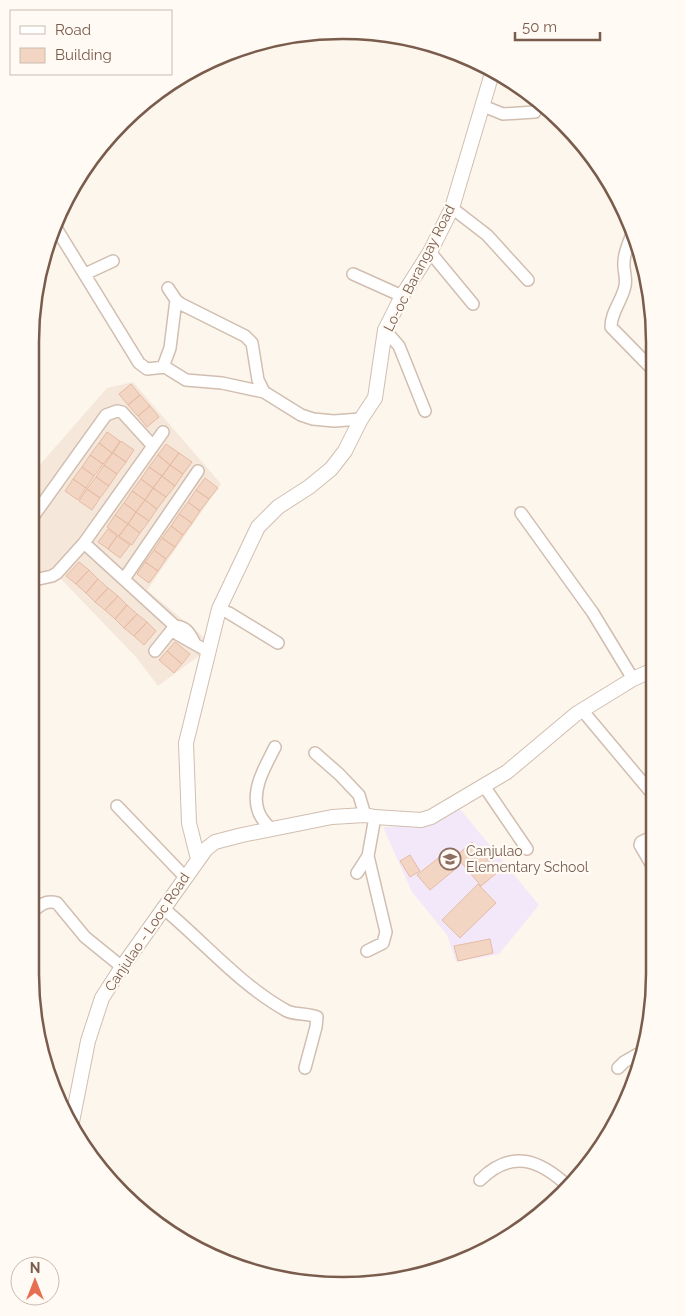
<svg xmlns="http://www.w3.org/2000/svg" width="685" height="1316" viewBox="0 0 685 1316" font-family="Raleway,sans-serif">
<rect width="100%" height="100%" fill="#fdf6ec"/>
<path fill="#f5e8da" d="M 133,382 L 221,484 L 147,590 L 207,640 L 200,655 L 158,686 L 136,657 L 61,579 L 55,583 L 30,586 L 31,475 L 107,388 Z"/>
<path fill="#f3e8fa" d="M 460,809 L 539,905 L 499,954 L 456,962 L 447,935 L 412,892 L 383,827 L 426,825 Z"/>
<path fill="#f3d5c3" stroke="#e6bba3" d="M 131,384 L 140,395 L 128,405 L 119,394 Z
M 140,395 L 150,406 L 138,416 L 128,405 Z
M 150,406 L 159,417 L 147,427 L 138,416 Z
M 107,432 L 120,441 L 112,453 L 99,443 Z
M 121,441 L 134,450 L 126,462 L 113,453 Z
M 99,443 L 112,453 L 103,464 L 90,455 Z
M 166,444 L 179,453 L 170,465 L 158,455 Z
M 113,453 L 126,462 L 117,474 L 104,465 Z
M 179,453 L 192,462 L 183,474 L 170,465 Z
M 90,455 L 103,464 L 94,476 L 82,467 Z
M 158,455 L 170,465 L 162,476 L 149,467 Z
M 104,465 L 117,474 L 109,486 L 96,477 Z
M 170,465 L 183,474 L 175,486 L 162,476 Z
M 82,467 L 94,476 L 86,488 L 73,479 Z
M 149,467 L 162,476 L 153,488 L 141,479 Z
M 162,476 L 175,486 L 166,497 L 153,488 Z
M 96,477 L 109,486 L 100,498 L 87,489 Z
M 205,478 L 218,488 L 209,499 L 196,490 Z
M 73,479 L 86,488 L 78,500 L 65,491 Z
M 141,479 L 153,488 L 145,500 L 132,491 Z
M 153,488 L 166,497 L 157,509 L 145,500 Z
M 87,489 L 100,498 L 92,510 L 79,501 Z
M 196,490 L 209,499 L 200,511 L 188,502 Z
M 132,491 L 145,500 L 136,512 L 124,503 Z
M 145,500 L 157,509 L 149,521 L 136,512 Z
M 188,502 L 200,511 L 192,523 L 179,514 Z
M 124,503 L 136,512 L 128,524 L 115,515 Z
M 136,512 L 149,521 L 140,533 L 128,524 Z
M 179,514 L 192,523 L 183,535 L 171,526 Z
M 115,515 L 128,524 L 119,536 L 107,527 Z
M 128,524 L 140,533 L 132,545 L 119,536 Z
M 171,526 L 183,535 L 175,547 L 162,538 Z
M 108,529 L 117,536 L 108,549 L 98,542 Z
M 117,536 L 130,545 L 120,558 L 108,549 Z
M 162,538 L 175,547 L 166,559 L 154,550 Z
M 154,550 L 166,559 L 158,571 L 145,562 Z
M 79,562 L 89,570 L 76,584 L 66,576 Z
M 145,562 L 158,571 L 149,583 L 137,574 Z
M 89,570 L 98,579 L 86,593 L 76,584 Z
M 98,579 L 108,588 L 95,602 L 86,593 Z
M 108,588 L 118,596 L 105,610 L 95,602 Z
M 118,596 L 127,605 L 115,619 L 105,610 Z
M 127,605 L 137,614 L 124,628 L 115,619 Z
M 137,614 L 147,622 L 134,636 L 124,628 Z
M 147,622 L 156,631 L 144,645 L 134,636 Z
M 175,642 L 190,654 L 182,664 L 167,651 Z
M 167,651 L 182,664 L 174,673 L 159,660 Z
M 472,842 L 498,872 L 481,886 L 456,856 Z
M 447,851 L 459,866 L 430,890 L 417,875 Z
M 410,855 L 420,871 L 410,877 L 400,861 Z
M 478,884 L 496,903 L 460,938 L 442,920 Z
M 490,939 L 493,953 L 458,961 L 454,946 Z"/>
<g fill="none" stroke-linecap="round" stroke-linejoin="round">
<g stroke="#d1beb0" stroke-width="14">
<path id="minor" d="M 483,106 L 503,114 L 535,112
M 452,208 L 487,235 L 528,280
M 56,228 L 139,363 L 147,369 L 165,367 L 186,380 L 222,383 L 264,392
M 633,231 C 630,241 624,251 624,262 C 623,270 627,278 625,286 C 622,301 611,312 611,327 L 652,369
M 430,252 L 473,304
M 85,274 L 113,261
M 353,274 L 402,296
M 168,288 L 176,300 L 181,304 L 245,336 L 252,343 L 258,380 L 264,392 L 301,415 L 313,419 L 334,421 L 361,419
M 385,330 L 399,346 L 425,411
M 163,367 L 170,348 L 176,300
M 521,513 L 593,613 L 633,679
M 30,521 L 106,415 L 117,411 L 122,412 L 153,446
M 84,543 L 175,626 L 177,634 L 209,652
M 124,579 L 198,471
M 30,581 L 52,576 L 57,573 L 84,543 L 163,432
M 219,609 L 229,613 L 278,643
M 175,626 C 186,627 189,632 194,642
M 155,651 L 175,626
M 582,710 L 654,796
M 315,753 L 339,774 L 359,795 L 365,815
M 484,786 L 527,849
M 117,806 L 185,877
M 271,829 C 266,824 260,818 258,810 C 251,789 266,765 275,747
M 654,836 L 641,842 L 640,845 L 654,869
M 357,873 L 368,856 L 375,817
M 163,908 C 204,942 240,985 287,1011 C 296,1015 307,1013 317,1017 L 316,1027 L 305,1068
M 30,914 C 38,907 45,899 57,903 L 85,937 L 122,967
M 367,951 L 383,943 L 386,932 L 368,856
M 618,1068 L 624,1062 L 638,1054
M 480,1180 C 512,1149 539,1159 569,1187"/>
</g>
<g stroke="#d1beb0" stroke-width="16">
<path id="tertiary" d="M 198,859 L 189,823 L 186,743 L 219,609 L 258,527 L 278,507 L 309,487 L 331,469 L 345,451 L 361,419 L 375,398 L 385,330 L 402,296 L 430,252 L 452,208 L 493,70
M 72,1122 L 88,1041 L 102,998 L 122,967 L 206,849 L 215,842 L 242,835 L 332,817 L 365,815 L 375,817 L 421,820 L 431,817 L 507,772 L 576,714 L 633,679 L 653,670"/>
</g>
<use href="#minor" stroke="#fff" stroke-width="11"/>
<use href="#tertiary" stroke="#fff" stroke-width="14"/>
</g>
<defs>
<g id="school-ring" transform="scale(1.125)"><circle r="9.5" fill="#fffaf3" stroke="#8d6e63" stroke-width="1.5"/><path d="M0-5L7-2L0 1L-7-2ZM-4 1L0 2.5L4 1V4Q0 6-4 4Z" fill="#8d6e63"/></g>
</defs>
<g fill-rule="evenodd">
<use href="#school-ring" x="450" y="859"/>
</g>
<g text-anchor="middle" stroke-width="4.5" stroke-linejoin="round" paint-order="stroke">
<g font-size="14" fill="#7a5c4d" stroke="#fffaf3">
<text transform="translate(419 268) rotate(-63)" y="5">Lo-oc Barangay Road</text>
<text transform="translate(147 932) rotate(-56)" y="5">Canjulao - Looc Road</text>
</g>
<g font-size="14" fill="#785e54" stroke="#fffaf3" text-anchor="start">
<text x="466" y="856">Canjulao<tspan x="466" dy="16">Elementary School</tspan></text>
</g>
</g>
<path d="M0 0H685V1316H0ZM342 39H343A303 303 0 0 1 646 342V974A303 303 0 0 1 343 1277H342A303 303 0 0 1 39 974V342A303 303 0 0 1 342 39Z" fill="#fffaf3" fill-rule="evenodd"/>
<path fill="none" stroke="#7a5c4d" stroke-width="2.5" d="M342 39H343A303 303 0 0 1 646 342V974A303 303 0 0 1 343 1277H342A303 303 0 0 1 39 974V342A303 303 0 0 1 342 39Z"/>
<rect x="10" y="10" width="162" height="65" fill="#fffaf3" stroke="#cabbb1"/>
<rect x="20" y="26" width="25" height="8" fill="#ffffff" stroke="#cabbb1"/>
<text x="55" y="35" font-size="15" fill="#7a5c4d">Road</text>
<rect x="20" y="48" width="25" height="15" fill="#f3d5c3" stroke="#cabbb1"/>
<text x="55" y="60" font-size="15" fill="#7a5c4d">Building</text>
<g transform="translate(35 1281)"><circle r="24" fill="#fffaf3" stroke="#cabbb1"/>
<path d="M0-4L9 19L0 12L-9 19Z" fill="#e76f51"/>
<text y="-8" font-size="14" font-weight="bold" text-anchor="middle" fill="#7a5c4d">N</text>
</g>
<path d="M515 32v8h85v-8" fill="none" stroke="#7a5c4d" stroke-width="2.5"/>
<text x="522" y="32" font-size="15" fill="#7a5c4d" stroke="#fffaf3" stroke-width="4" paint-order="stroke">50 m</text>
</svg>
